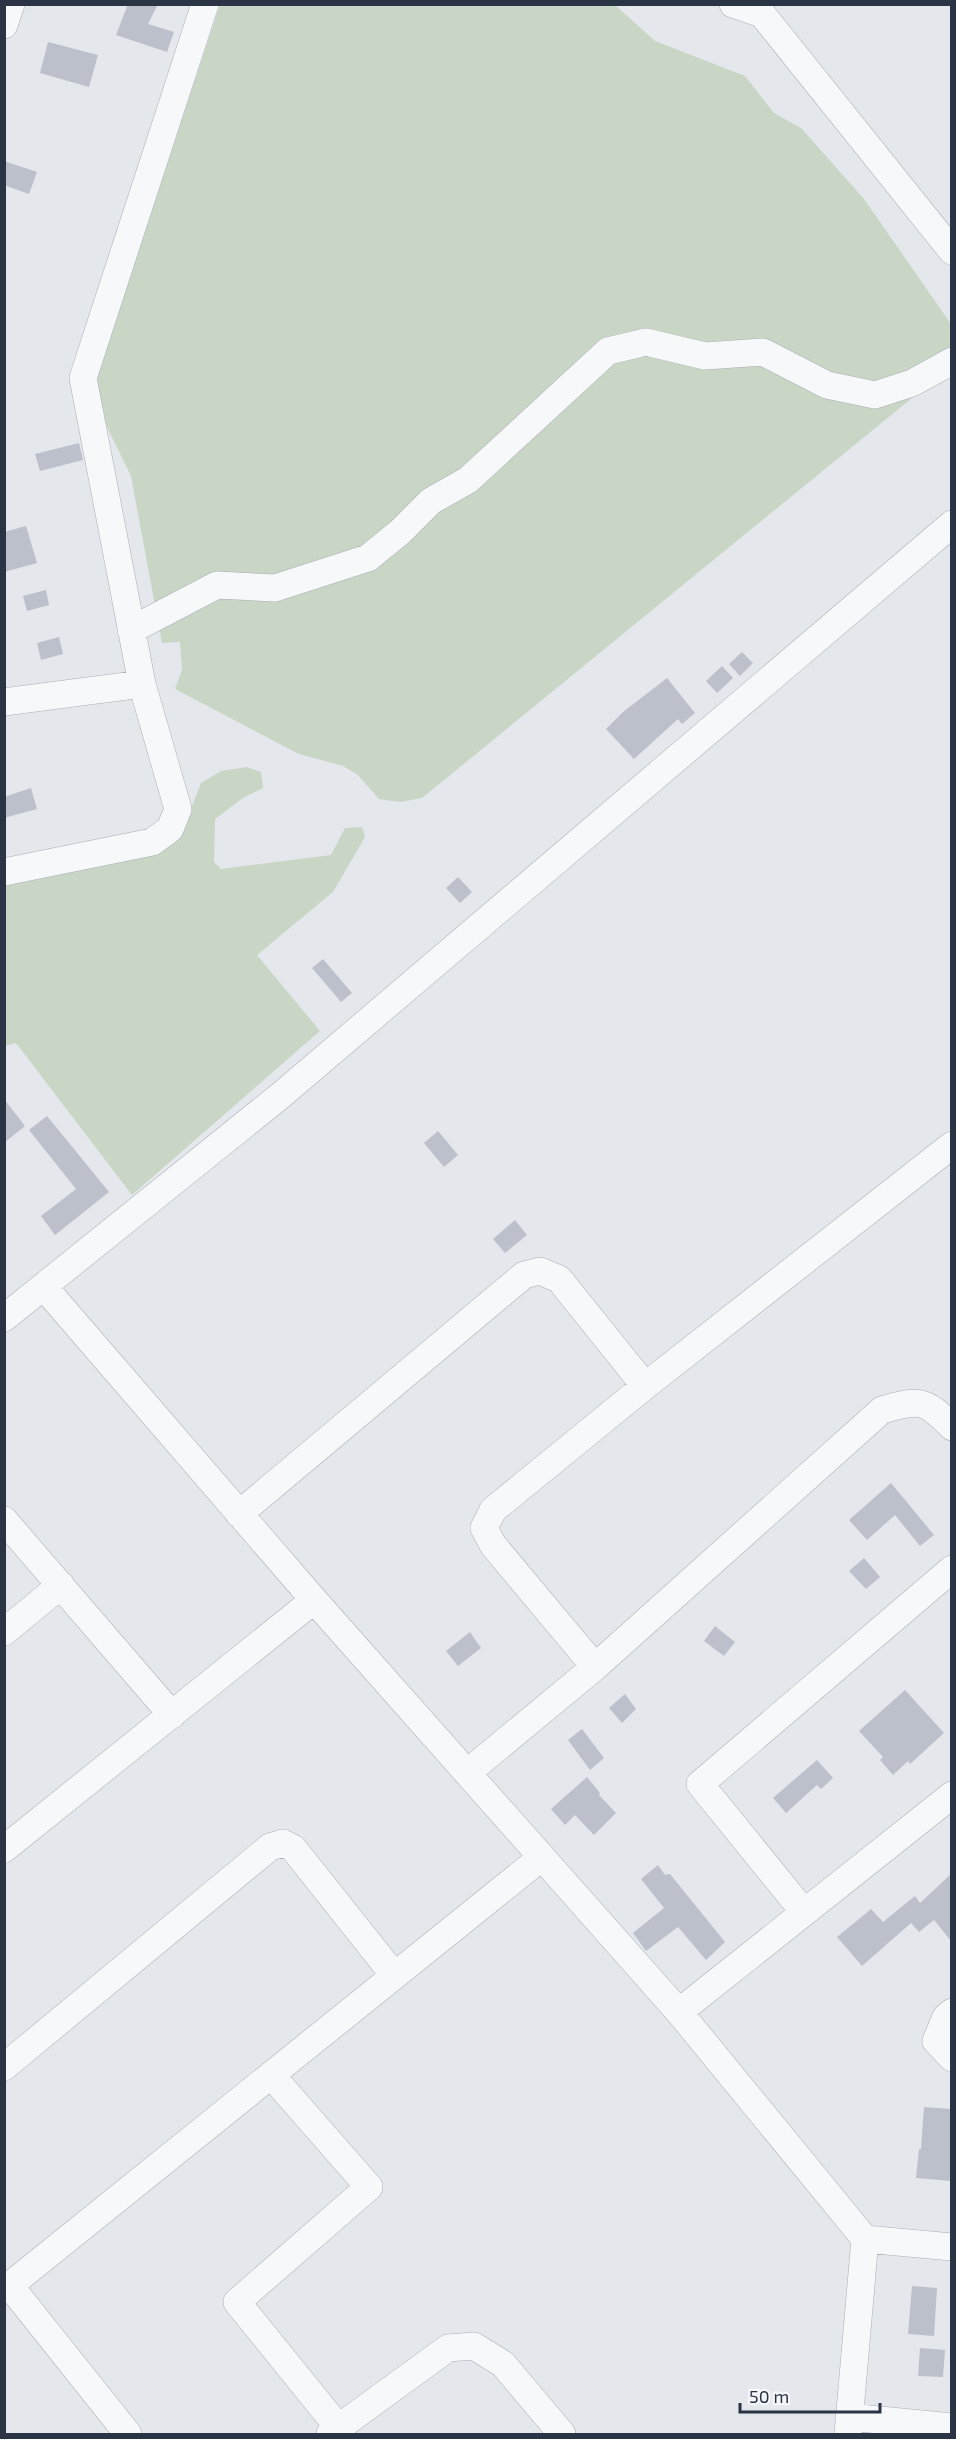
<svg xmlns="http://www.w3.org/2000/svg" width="956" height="2439" viewBox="0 0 956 2439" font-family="'Exo 2',sans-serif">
<rect width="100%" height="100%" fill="#e4e7ec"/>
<path fill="#c9d6c5" d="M 220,5 L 615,5 L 655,41 L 745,76 L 774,113 L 802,129 L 864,199 L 951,324 L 951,347 L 912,398 L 422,798 L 400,802 L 379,799 L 357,774 L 343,766 L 299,754 L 175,689 L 182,670 L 180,642 L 162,643 L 131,476 L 107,427 L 96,379 Z
M 247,767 L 261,772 L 263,788 L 243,798 L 215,819 L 214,862 L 221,869 L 331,855 L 345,828 L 362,827 L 365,837 L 333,892 L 257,955 L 320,1031 L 132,1195 L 16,1043 L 5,1046 L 5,879 L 154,849 L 189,814 L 201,783 L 221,771 Z"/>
<path fill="#bbc0ca" d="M 128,4 L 158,4 L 148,24 L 174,32 L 167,52 L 116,35 Z
M 48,42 L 98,55 L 89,87 L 40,73 Z
M 4,161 L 37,172 L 29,194 L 4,185 Z
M 79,443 L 83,460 L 40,471 L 35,454 Z
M 26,526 L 37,563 L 4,572 L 4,532 Z
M 46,590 L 49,605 L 27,611 L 23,596 Z
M 59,637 L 63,654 L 41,660 L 37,643 Z
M 742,652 L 753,663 L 740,676 L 729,664 Z
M 722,666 L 733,678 L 717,693 L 706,681 Z
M 667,678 L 695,713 L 682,724 L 678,719 L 634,759 L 606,729 L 623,712 Z
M 31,788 L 37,809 L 4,818 L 4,797 Z
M 458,877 L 472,892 L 460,903 L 446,888 Z
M 323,959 L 352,993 L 341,1002 L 312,968 Z
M 4,1099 L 25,1126 L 4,1143 Z
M 47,1116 L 109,1192 L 55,1235 L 41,1216 L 76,1189 L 29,1130 Z
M 438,1131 L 458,1155 L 444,1167 L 424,1143 Z
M 515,1220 L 527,1235 L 505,1253 L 493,1239 Z
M 891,1483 L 934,1535 L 920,1546 L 895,1515 L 867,1540 L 849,1520 Z
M 864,1558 L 880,1577 L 866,1589 L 849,1571 Z
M 715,1626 L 735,1642 L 724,1656 L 704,1641 Z
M 470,1632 L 481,1648 L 458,1666 L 446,1651 Z
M 905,1690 L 944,1733 L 910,1764 L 908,1761 L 893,1775 L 880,1760 L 883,1757 L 859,1731 Z
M 625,1694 L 636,1709 L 622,1723 L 609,1708 Z
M 582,1729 L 604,1758 L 590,1770 L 568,1740 Z
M 817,1760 L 833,1778 L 821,1789 L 817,1785 L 786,1813 L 773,1798 Z
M 587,1777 L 600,1793 L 599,1795 L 616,1813 L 594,1835 L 575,1815 L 565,1825 L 551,1809 Z
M 658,1865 L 665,1875 L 670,1874 L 725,1942 L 706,1960 L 678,1927 L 646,1951 L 633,1933 L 664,1908 L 641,1879 Z
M 951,1874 L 951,1941 L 934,1920 L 919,1932 L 911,1923 L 862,1966 L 837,1937 L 871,1909 L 883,1922 L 915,1896 L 920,1903 Z
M 924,2107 L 951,2109 L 951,2181 L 916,2178 L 919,2149 L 921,2149 Z
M 912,2286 L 937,2288 L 934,2336 L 908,2334 Z
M 920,2348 L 945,2350 L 943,2377 L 918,2376 Z"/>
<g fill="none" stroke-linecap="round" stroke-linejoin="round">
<g stroke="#a9aeb7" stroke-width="28">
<path id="minor" d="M 733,4 L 762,14 L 952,251
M 4,25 L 11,4
M 131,630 L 217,585 L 275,588 L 368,558 L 400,532 L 431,501 L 468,480 L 608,351 L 646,342 L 705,356 L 763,352 L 827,385 L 875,395 L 912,383 L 952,361
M 4,702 L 142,684
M 4,872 L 152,842 L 170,829 L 178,809 L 142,684 L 83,378 L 205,4
M 44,1287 L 314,1600 L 679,2012 L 865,2239 L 848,2434
M 4,1318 L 280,1096 L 952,524
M 239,1514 L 524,1275 L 540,1271 L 559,1279 L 645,1386
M 4,1520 L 172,1715
M 4,1632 L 61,1585
M 595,1667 L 493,1545 L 484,1528 L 493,1510 L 645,1386 L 952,1145
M 467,1773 L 595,1667 L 882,1410 C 919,1399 925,1399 952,1427
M 4,1849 L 314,1600
M 804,1912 L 700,1784 L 952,1569
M 679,2012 L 952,1795
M 952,2012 L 946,2017 L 936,2041 L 952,2058
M 4,2067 L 270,1847 L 283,1843 L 293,1848 L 394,1975
M 271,2075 L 369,2187 L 237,2302 L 338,2427
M 865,2239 L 952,2247
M 10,2286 L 128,2434
M 4,2290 L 542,1857
M 849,2417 L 952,2427
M 330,2434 L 448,2348 L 474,2346 L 503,2364 L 562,2434"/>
</g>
<use href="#minor" stroke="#f7f8fa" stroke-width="27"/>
</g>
<rect width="956" height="2439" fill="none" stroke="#2b3445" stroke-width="12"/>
<path d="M740 2403v9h140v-9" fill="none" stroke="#2b3445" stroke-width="3"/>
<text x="749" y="2403" font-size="18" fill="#2b3445" stroke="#f4f6f9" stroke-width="4.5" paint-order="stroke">50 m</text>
</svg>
